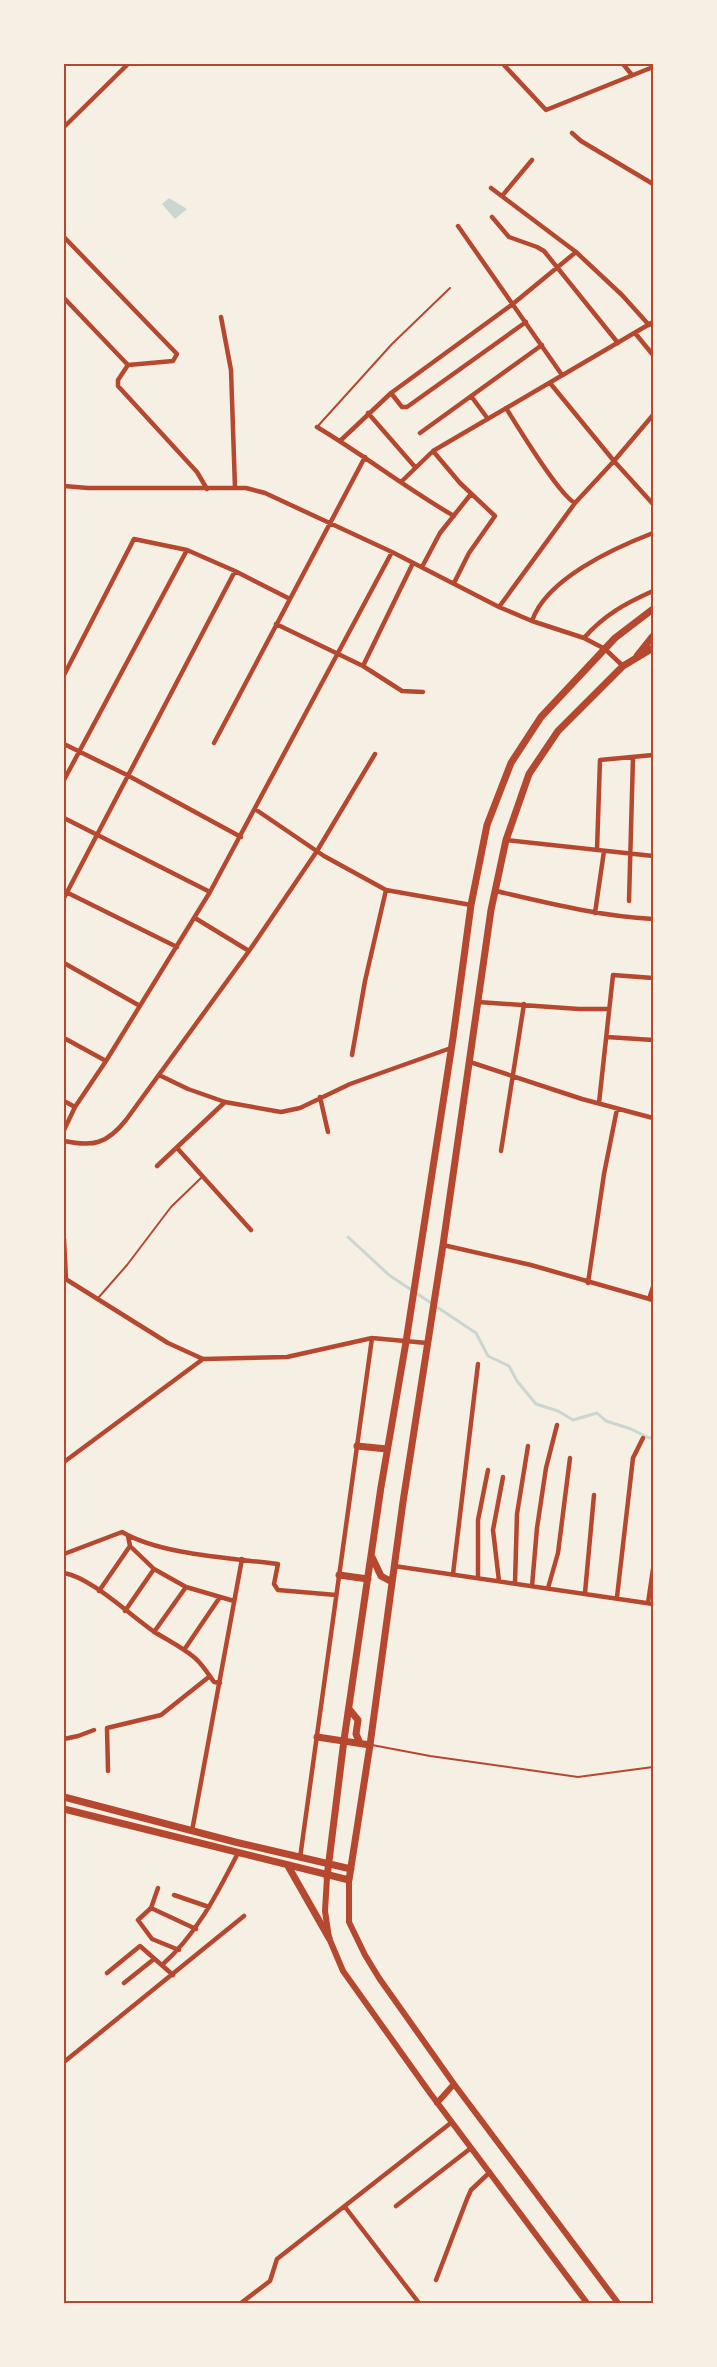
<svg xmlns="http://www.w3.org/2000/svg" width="717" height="2367" viewBox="0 0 717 2367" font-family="'IBM Plex Sans',sans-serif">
<rect width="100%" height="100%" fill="#f6efe4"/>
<path fill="#c9d6d2" d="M 169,198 L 187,209 L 175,219 L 162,204 Z"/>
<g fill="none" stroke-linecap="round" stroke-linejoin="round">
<path stroke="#c9d6d2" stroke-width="3" d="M 348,1237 L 389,1275 L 476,1333 L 488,1356 L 509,1366 L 517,1381 L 536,1404 L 558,1411 L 573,1420 L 597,1413 L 606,1421 L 631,1429 L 649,1438 L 653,1437"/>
<path stroke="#b5482f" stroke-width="2" d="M 317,427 L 392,344 L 450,288
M 99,1297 L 127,1265 L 171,1207 L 201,1178
M 372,1745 L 430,1756 L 578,1777 L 653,1767"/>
<path stroke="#b5482f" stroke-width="4.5" d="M 503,64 L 546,110 L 653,67
M 623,64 L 632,75
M 64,127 L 128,64
M 572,133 L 581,141 L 653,184
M 491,188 L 576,252 L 622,295 L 649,325
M 502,196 L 532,160
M 492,217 L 509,237 L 537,247 L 544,251 L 618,343
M 458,226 L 562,375
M 64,237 L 177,354 L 173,361 L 128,365
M 64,298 L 128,365 L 118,380 L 118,386 L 197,472 L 207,489
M 221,317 L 231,370 L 235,488
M 635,333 L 653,355
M 550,383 L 614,461 L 653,504
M 391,393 L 402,407 L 407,407 L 526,322
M 471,396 L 488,419
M 506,408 C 518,427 559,495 575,503
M 368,413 L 415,467
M 317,427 C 364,455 407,489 454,516
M 420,433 L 542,345
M 340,441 L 391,393 L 514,303 L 576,252
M 433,451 L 460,483 L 495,516 L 469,553 L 454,583
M 401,482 L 433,451 L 653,322
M 64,486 L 88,488 L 246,488 L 265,493 L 392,552 L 499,607 L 532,621 L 584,638 L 605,649 L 623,666
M 422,567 L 440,533 L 471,494
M 499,607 L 575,503 L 614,461 L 653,415
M 532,621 C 546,579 614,548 653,533
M 276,624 L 363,666 L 402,691 L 423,692
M 584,638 C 604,615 626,603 653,591
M 363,666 L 413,563
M 64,675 L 134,539 L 187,550 L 235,571 L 290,599
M 214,743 L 365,457
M 64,744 L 127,775 L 241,837
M 64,780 L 187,550
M 255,809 L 324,856 L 386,890 L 471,905
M 64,818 L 210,892
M 506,840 L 653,856
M 597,850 L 600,760 L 653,755
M 64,891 L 177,947
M 496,891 C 548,903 599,916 653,919
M 64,898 L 235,571
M 629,901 L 633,757
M 595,913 L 604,851
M 195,918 L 249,951
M 64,963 L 140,1006
M 478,1002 L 579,1009 L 608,1009
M 607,1037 L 653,1040
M 64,1038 L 106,1061
M 352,1055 L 365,981 L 386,890
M 470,1062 L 582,1099 L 653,1118
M 159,1075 L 188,1089 L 225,1102 L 281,1112 L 300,1108 L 350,1084 L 451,1048
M 320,1097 L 328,1132
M 64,1101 L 75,1107
M 599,1103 L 613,975 L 653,978
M 64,1130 L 75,1107 L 106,1061 L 210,892 L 392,552
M 64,1141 C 93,1147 107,1144 126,1120 L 249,951 L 317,851 L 375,754
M 178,1149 L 251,1230
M 501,1151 L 524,1004
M 157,1166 L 225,1102
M 64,1239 L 66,1279
M 443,1245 L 531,1265 L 653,1300
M 64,1278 L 168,1343 L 203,1359 L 287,1357 L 372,1338 L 427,1343
M 588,1283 L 604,1174 L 617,1109
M 649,1299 L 653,1287
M 64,1462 L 203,1359
M 128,1536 L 130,1546 L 154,1569 L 186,1587 L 234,1601
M 64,1554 L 122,1532 C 161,1555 232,1558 278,1564 L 274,1584 L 278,1590 L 336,1595
M 394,1566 L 653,1604
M 64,1573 C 90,1577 130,1615 153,1631 C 167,1640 182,1647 195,1658 C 203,1665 208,1674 214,1682 L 220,1683
M 453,1574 L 478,1364
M 478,1578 L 478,1520 L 488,1470
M 499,1581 L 493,1530 L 503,1477
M 515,1583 L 517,1514 L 528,1446
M 532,1586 L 537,1528 L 546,1468 L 557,1425
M 548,1588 L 558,1553 L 570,1458
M 99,1591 L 130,1546
M 585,1593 L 594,1495
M 617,1597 L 633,1458 L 643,1438
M 648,1603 L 653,1569
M 125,1611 L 154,1569
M 154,1632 L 186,1587
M 184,1650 L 220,1597
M 64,1739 L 78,1736 L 94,1730
M 108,1771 L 107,1728 L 161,1715 L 210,1676
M 192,1831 L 242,1559
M 300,1858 L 372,1338
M 158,1888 L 151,1908 L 138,1920 L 152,1939 L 179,1950
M 174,1895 L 209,1907
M 151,1908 L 196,1929
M 162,1965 C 197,1934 217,1894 238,1853
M 107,1973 L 140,1946 L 173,1975
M 124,1983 L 154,1959
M 64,2062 L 244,1916
M 396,2206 L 471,2148
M 345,2207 L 419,2303
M 436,2280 L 467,2199 L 471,2190 L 490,2172
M 241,2303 L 270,2281 L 277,2259 L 452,2122"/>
<path stroke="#b5482f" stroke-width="6" d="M 327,1877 L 325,1911 L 329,1938 L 343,1971 L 430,2093 L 587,2303
M 349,1880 L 349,1922 L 365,1955 L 379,1978 L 454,2084 L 618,2303
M 437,2103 L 454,2084"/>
<path stroke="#b5482f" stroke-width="7" d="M 637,656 L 653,636
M 357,1446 L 387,1449
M 372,1557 L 381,1576 L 392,1582
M 339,1575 L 368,1579
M 349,1709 L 358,1720 L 356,1734 L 360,1743
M 317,1737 L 370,1745
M 64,1797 L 235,1842 L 351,1869
M 64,1809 L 349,1880 L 370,1745 L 403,1502 L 443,1245 L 491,910 L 506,840 L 529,774 L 558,731 L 623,666 L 653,648
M 288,1866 L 329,1938
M 327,1877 L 344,1740 L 381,1487 L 406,1342 L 453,1038 L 471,905 L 487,825 L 511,763 L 541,717 L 615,638 L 653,609"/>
</g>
<rect width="717" height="2367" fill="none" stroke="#f6efe4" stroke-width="130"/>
<rect x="65" y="65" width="587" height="2237" fill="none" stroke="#b5482f" stroke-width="2"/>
</svg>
